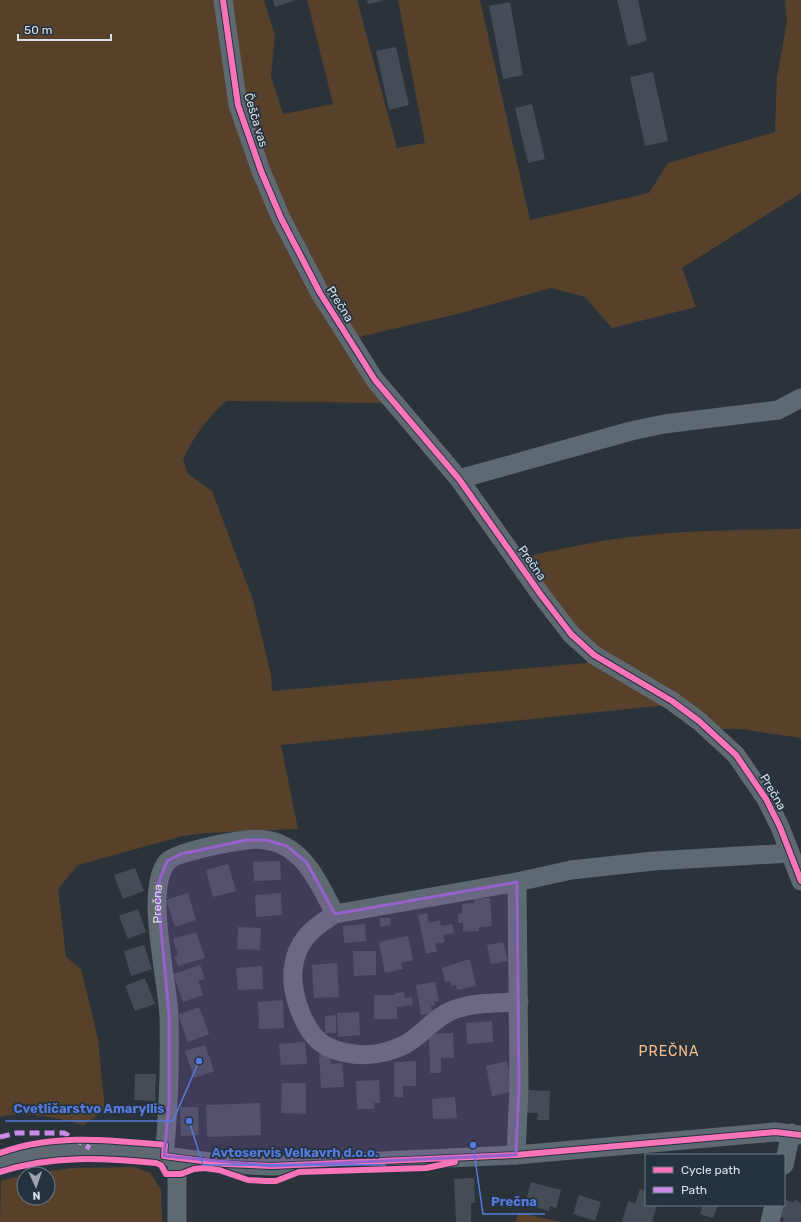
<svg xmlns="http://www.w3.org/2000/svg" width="801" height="1222" viewBox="0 0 801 1222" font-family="Rubik,sans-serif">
<rect width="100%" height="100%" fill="#2b333a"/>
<path fill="#58412a" d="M 0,0 L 214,0 L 233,119 L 387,403 L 226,401 C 207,418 194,436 183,459 L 188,474 L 212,491 L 253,600 L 271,675 L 272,691 L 586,663 L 592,658 L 666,705 L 281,745 L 298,829 L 205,833 L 183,836 L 78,865 L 58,889 L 66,957 L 81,969 L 98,1039 L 105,1110 L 83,1125 C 59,1118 25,1110 0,1117 Z
M 231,0 L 264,0 L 275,36 L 271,76 L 283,114 L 333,104 L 307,0 L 357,0 L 397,148 L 425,143 L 398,0 L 480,0 L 530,220 L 649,193 L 668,163 L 775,132 L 777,77 L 787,21 L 785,0 L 801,0 L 801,193 L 682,268 L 696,307 L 612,328 L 585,297 L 551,288 L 457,314 L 354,338 L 289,221 L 246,103 Z
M 801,529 L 801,738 L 740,729 L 718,729 L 596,649 L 576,630 L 520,558 C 560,549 600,540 640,536 C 693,530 747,530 801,529 Z
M 134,1167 L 150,1173 L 161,1190 L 162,1222 L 0,1222 L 1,1181 L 24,1175 L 24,1198 L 48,1198 L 48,1174 L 28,1174 L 72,1168 Z
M 519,1213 L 561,1222 L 515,1222 Z"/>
<path fill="#444d56" d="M 273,0 L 296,0 L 275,7 Z
M 367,0 L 383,0 L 383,1 L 368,4 Z
M 617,0 L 638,0 L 647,41 L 628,46 Z
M 510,2 L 523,75 L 503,79 L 489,6 Z
M 396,47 L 409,105 L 389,110 L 376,51 Z
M 653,72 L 668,141 L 645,146 L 630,77 Z
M 532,104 L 545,159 L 528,163 L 515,108 Z
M 280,861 L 281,880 L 254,881 L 253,862 Z
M 228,864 L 236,891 L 213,897 L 206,870 Z
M 135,868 L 144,891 L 123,899 L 114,875 Z
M 188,893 L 196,920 L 175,927 L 166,900 Z
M 281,893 L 282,915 L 256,917 L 255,895 Z
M 490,898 L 492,926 L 479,927 L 479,931 L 463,932 L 463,923 L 458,923 L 458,914 L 462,913 L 462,904 L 474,903 L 474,899 Z
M 138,909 L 146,932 L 128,939 L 119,916 Z
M 427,913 L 429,923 L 440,920 L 441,926 L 452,924 L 454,933 L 443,935 L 445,942 L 435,944 L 437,951 L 426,954 L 418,915 Z
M 380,918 L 391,918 L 390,925 L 380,927 Z
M 365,924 L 366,941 L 344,943 L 343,926 Z
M 238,927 L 261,928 L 260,950 L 237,949 Z
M 196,932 L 205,958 L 178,966 L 174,956 L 178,955 L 173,939 Z
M 408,936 L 413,960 L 401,963 L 403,969 L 385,973 L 379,942 Z
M 503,942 L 508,961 L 491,964 L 487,945 Z
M 144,945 L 152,969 L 131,976 L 124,951 Z
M 353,951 L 376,951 L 376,975 L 354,976 Z
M 470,959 L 476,986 L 457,990 L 456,985 L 451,986 L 450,981 L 445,982 L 442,968 Z
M 337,963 L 339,997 L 314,998 L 312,965 Z
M 200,965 L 205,979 L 198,981 L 203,995 L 183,1002 L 173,974 Z
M 262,966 L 263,989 L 238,990 L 236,968 Z
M 145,978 L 155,1004 L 135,1011 L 125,986 Z
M 435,982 L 439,1001 L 434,1002 L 435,1006 L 431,1006 L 432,1013 L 421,1015 L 416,985 Z
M 404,992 L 405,998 L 412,997 L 413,1005 L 397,1007 L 397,1019 L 374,1019 L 374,995 L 395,995 L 395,993 Z
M 283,1000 L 284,1028 L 259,1029 L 258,1002 Z
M 199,1007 L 209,1034 L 188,1042 L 178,1015 Z
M 359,1012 L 360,1035 L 338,1037 L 337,1013 Z
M 336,1015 L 336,1033 L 325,1033 L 325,1016 Z
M 492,1021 L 493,1042 L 467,1044 L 466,1023 Z
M 453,1033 L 454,1058 L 441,1058 L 441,1073 L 430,1073 L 429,1034 Z
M 305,1042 L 307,1064 L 281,1065 L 279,1044 Z
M 205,1045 L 214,1071 L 194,1078 L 185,1051 Z
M 319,1054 L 330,1054 L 331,1064 L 342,1063 L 344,1087 L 321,1088 Z
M 416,1061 L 416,1086 L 403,1086 L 403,1097 L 394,1097 L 394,1062 Z
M 507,1061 L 514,1091 L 492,1096 L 486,1066 Z
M 135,1074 L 156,1074 L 155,1101 L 134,1100 Z
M 379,1080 L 380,1103 L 374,1103 L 374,1109 L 357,1109 L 356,1081 Z
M 282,1083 L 306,1083 L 306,1114 L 281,1113 Z
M 526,1090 L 550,1091 L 549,1120 L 537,1120 L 538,1113 L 526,1113 Z
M 455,1097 L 457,1118 L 433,1119 L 432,1099 Z
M 260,1103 L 261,1135 L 207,1137 L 206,1105 Z
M 180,1107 L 198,1107 L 199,1135 L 181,1136 Z
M 474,1178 L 475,1203 L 471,1203 L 471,1222 L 456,1222 L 454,1179 Z
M 531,1182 L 561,1190 L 556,1208 L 550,1206 L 549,1211 L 525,1204 Z
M 640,1189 L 646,1191 L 646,1205 L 657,1205 L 652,1222 L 622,1222 L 628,1201 L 635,1204 Z
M 579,1195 L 601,1202 L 595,1221 L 573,1214 Z
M 784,1199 L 793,1203 L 795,1200 L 801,1203 L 801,1222 L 783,1222 L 784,1218 L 776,1215 L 781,1205 L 784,1205 Z
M 703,1205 L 718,1205 L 713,1218 L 700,1214 Z"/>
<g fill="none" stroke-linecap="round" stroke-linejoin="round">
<g stroke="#5f6972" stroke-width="19">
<path d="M 223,0 L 238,105 L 261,171 L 281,218 L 320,293 L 375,380 L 459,479 L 541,595 L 571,634 L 594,655 L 672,701 L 699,721 L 736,755 L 766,799 L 780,827 L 801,881"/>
<path d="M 459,479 L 631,431 L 664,424 L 778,410 L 801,398"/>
<path d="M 335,914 C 312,928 296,941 293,970 C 291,993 304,1036 328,1047 C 352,1058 380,1057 404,1045 C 422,1036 434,1017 453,1010 C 474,1002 497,1003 519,1002"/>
<path d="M 516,1155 L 519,1087 L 517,882"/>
<path id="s1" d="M 164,1156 C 169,1109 170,1063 169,1017 C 168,980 144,890 167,862 C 175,852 230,842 245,840 C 297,833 315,875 335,914 L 517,882 L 571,870 L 654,861 L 790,853"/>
<path d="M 0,1163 L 17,1157 L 53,1150 L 90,1148 L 142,1153 L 225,1164 L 272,1166 L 516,1155 L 775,1132 L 801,1135"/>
<path d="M 784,1165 L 791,1133"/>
<path d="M 177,1222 L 177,1158"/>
<path d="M 770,1222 L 774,1205"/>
</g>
<path stroke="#ca8be6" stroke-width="5" stroke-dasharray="10 5" stroke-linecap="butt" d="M 0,1137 L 16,1133 L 64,1133 L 90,1148"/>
<g stroke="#253340" stroke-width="8">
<path id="cycleway" d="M 223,0 L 238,105 L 261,171 L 281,218 L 320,293 L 375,380 L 459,479 L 541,595 L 571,634 L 594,655 L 672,701 L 699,721 L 736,755 L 766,799 L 780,827 L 801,881
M 0,1153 C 53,1133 110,1140 165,1145 L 164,1156 L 225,1164 L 272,1166 L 516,1155 L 775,1132 L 801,1135
M 0,1172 C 52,1155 103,1158 156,1163 L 161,1165 L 166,1174 L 181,1174 L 194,1169 L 204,1168 L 219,1170 L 248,1180 L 265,1181 L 276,1181 L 299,1172 L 426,1168 L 455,1162"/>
</g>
<use href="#cycleway" stroke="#fb73b8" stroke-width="6"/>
</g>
<path fill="#9762cb" fill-opacity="0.2" stroke="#9762cb" stroke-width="3" stroke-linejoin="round" d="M 246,840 L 266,840 L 287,846 L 307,863 L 335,914 L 517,882 L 519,1087 L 516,1155 L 272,1166 L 164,1156 L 169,1104 L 169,1015 L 157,887 L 167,861 L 181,854 Z"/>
<g text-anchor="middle" stroke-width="3.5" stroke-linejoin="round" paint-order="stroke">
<g font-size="12" fill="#d7e0e8" stroke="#253340">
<text transform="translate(256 120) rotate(73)" y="4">Češča vas</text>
<text transform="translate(340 304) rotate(58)" y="4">Prečna</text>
<text transform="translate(532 563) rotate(55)" y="4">Prečna</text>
<text transform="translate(773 792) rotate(60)" y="4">Prečna</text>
<text dy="4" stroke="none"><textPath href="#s1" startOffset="253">Prečna</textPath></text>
</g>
<g font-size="14" letter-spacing="1" fill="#fabe86" stroke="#253340">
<text x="669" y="1056">PREČNA</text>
</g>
</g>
<path fill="none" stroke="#557add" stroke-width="1.5" d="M199 1061L173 1121H5M189 1121L203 1165H386M473 1145L483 1214H545"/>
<g fill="#557add" stroke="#253340" stroke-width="1.5">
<circle cx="199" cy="1061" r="4"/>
<circle cx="189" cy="1121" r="4"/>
<circle cx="473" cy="1145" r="4"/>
</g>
<g font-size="13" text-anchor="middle" font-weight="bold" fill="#557add" stroke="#253340" stroke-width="3.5" stroke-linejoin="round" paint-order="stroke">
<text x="89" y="1113">Cvetličarstvo Amaryllis</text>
<text x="295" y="1157">Avtoservis Velkavrh d.o.o.</text>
<text x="514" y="1206">Prečna</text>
</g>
<rect x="645" y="1154" width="140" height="52" fill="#253340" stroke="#6c7883"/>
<rect x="653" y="1167" width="20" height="6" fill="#fb73b8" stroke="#6c7883"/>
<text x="681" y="1174" font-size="12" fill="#d7e0e8">Cycle path</text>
<rect x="653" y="1187" width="20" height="6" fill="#ca8be6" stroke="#6c7883"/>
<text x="681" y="1194" font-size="12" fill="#d7e0e8">Path</text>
<g transform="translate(36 1186) rotate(177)"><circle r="19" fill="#253340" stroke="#6c7883"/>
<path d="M0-3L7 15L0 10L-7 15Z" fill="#9ba3ab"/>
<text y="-6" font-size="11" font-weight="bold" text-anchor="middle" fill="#d7e0e8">N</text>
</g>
<path d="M18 34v6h93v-6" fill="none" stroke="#d7e0e8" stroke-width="2"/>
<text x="24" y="34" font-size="12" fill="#d7e0e8" stroke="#253340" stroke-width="3" paint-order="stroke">50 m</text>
</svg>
